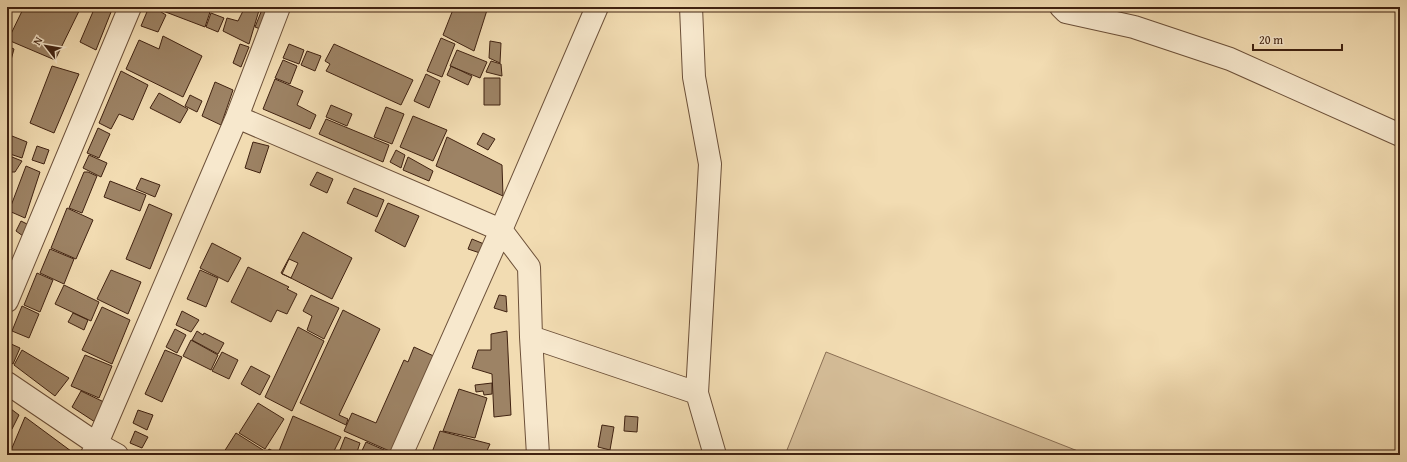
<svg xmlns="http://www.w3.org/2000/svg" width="1407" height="462" viewBox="0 0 1407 462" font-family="'Gentium Book Plus',serif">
<rect width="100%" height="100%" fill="#f2dcb2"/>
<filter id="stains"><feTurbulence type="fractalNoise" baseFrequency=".005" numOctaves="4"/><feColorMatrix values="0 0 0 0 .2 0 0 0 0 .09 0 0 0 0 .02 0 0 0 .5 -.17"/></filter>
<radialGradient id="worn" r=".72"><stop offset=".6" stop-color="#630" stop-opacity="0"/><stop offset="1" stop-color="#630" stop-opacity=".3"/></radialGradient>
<path fill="#d4bc97" stroke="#8a6f54" d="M 826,352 L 1088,455 L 785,455 Z"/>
<path fill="#9d8365" stroke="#402211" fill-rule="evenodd" d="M 24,7 L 81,7 L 55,60 L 8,40 Z
M 95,7 L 113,7 L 96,50 L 80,42 Z
M 149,7 L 153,7 L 166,15 L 158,32 L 141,26 Z
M 165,7 L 200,7 L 210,12 L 205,27 L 163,11 Z
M 245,7 L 260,7 L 249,44 L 223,31 L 227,18 L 238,21 Z
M 263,7 L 272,7 L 265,31 L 255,27 Z
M 454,7 L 488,7 L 474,51 L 443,35 Z
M 211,13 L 224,18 L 218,32 L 206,27 Z
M 163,36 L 202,56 L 183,97 L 126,69 L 139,40 L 159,49 Z
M 441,38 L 455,44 L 442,77 L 427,71 Z
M 490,41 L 501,43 L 500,63 L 489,58 Z
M 240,44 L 249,47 L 241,67 L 233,63 Z
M 289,44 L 304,50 L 299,64 L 283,58 Z
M 334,44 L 413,80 L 401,105 L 326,71 L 330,64 L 325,61 Z
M 7,46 L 14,49 L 11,60 L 7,58 Z
M 457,50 L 487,62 L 480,78 L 450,66 Z
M 307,51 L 321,56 L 315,71 L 301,65 Z
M 283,60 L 297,66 L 290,84 L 275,78 Z
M 491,61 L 501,64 L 502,76 L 486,72 Z
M 52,66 L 79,74 L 54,133 L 30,123 Z
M 451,66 L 472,76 L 468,85 L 447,75 Z
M 121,71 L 148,85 L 133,120 L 119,114 L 111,129 L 99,123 Z
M 426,74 L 440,81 L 429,108 L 414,101 Z
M 484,78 L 500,78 L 500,105 L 484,105 Z
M 275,79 L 303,91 L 297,105 L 316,115 L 310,129 L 263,109 Z
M 215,82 L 233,90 L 221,125 L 202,116 Z
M 159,93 L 188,109 L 180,123 L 150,108 Z
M 190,95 L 202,101 L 197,112 L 185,106 Z
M 331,105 L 352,114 L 347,126 L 326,117 Z
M 386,107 L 404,114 L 392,144 L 374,137 Z
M 413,116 L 447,130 L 433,161 L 400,147 Z
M 326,119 L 389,145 L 383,162 L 319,134 Z
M 98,128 L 110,134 L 99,158 L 87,153 Z
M 483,133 L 495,139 L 488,150 L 477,144 Z
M 7,134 L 27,142 L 22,158 L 7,153 Z
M 447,137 L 502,165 L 503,196 L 436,166 Z
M 253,142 L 269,146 L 260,173 L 245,168 Z
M 37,146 L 49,150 L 44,164 L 32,160 Z
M 396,150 L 405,155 L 401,168 L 390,162 Z
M 7,155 L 22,161 L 15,172 L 12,172 L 7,178 Z
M 89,155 L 107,163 L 101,177 L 83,168 Z
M 408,157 L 433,171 L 429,181 L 403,170 Z
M 26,166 L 40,172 L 25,218 L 9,211 Z
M 84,172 L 88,172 L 97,176 L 82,213 L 69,208 Z
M 317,172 L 333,179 L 327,193 L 310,185 Z
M 141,178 L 160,185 L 155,197 L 136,189 Z
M 110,181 L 146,195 L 140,211 L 104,197 Z
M 354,188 L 384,200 L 377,217 L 347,203 Z
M 388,203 L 419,216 L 405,247 L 375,231 Z
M 149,204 L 172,214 L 150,269 L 126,259 Z
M 67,208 L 93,220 L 76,259 L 51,248 Z
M 21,221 L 29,225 L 23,236 L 16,231 Z
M 303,232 L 352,258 L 332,299 L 281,273 ZM 289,259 L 298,263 L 291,278 L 282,274 Z
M 472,239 L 484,244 L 480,253 L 468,249 Z
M 212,243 L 241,258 L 228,282 L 200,268 Z
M 50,249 L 74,259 L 64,284 L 40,273 Z
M 248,267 L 289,287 L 287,289 L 297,294 L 287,314 L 277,310 L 271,322 L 231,302 Z
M 111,270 L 141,282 L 128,314 L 97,299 Z
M 200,270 L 218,278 L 206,307 L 187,299 Z
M 37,273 L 53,280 L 40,312 L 24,305 Z
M 64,285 L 99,302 L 91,321 L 55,304 Z
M 311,295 L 339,308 L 324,339 L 307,330 L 312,316 L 303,311 Z
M 499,295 L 506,296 L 507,312 L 494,308 Z
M 22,306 L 39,314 L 29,338 L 12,331 Z
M 102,307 L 130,320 L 112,364 L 82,350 Z
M 343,310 L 380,329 L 339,415 L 348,419 L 346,425 L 300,403 Z
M 182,311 L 199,320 L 191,332 L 176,325 Z
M 73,313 L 88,320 L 84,330 L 68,322 Z
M 298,327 L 324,341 L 292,411 L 265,397 Z
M 175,329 L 186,335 L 177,353 L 166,347 Z
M 197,331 L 203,335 L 204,333 L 224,343 L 218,354 L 192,340 Z
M 507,331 L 511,415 L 494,417 L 492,374 L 472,368 L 478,350 L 491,350 L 491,334 Z
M 191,340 L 218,355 L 211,370 L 183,356 Z
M 9,343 L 20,348 L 13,364 L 7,360 L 7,347 Z
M 414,347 L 438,358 L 394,453 L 344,431 L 352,413 L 376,423 L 404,360 L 408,362 Z
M 22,350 L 69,378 L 55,396 L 14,365 Z
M 165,350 L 182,357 L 162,402 L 145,394 Z
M 222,352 L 238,360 L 229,379 L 212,371 Z
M 85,355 L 112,366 L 99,398 L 71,386 Z
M 251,366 L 270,376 L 260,395 L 241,384 Z
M 492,383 L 492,394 L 484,395 L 483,391 L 476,392 L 475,385 Z
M 459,389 L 487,398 L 475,438 L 443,431 Z
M 81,391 L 106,403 L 95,422 L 72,407 Z
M 258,403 L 284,419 L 265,449 L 239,433 Z
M 7,406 L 19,415 L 12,429 L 7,425 Z
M 138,410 L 153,415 L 147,430 L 133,423 Z
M 293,416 L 341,437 L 332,455 L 288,455 L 279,451 Z
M 625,416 L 638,417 L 637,432 L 624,431 Z
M 25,417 L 75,454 L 74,455 L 9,455 Z
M 602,425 L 614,427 L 610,450 L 598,447 Z
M 135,431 L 148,437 L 142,448 L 130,443 Z
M 440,431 L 490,444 L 485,455 L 464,455 L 451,451 L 449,455 L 431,455 Z
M 236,433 L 263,450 L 259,455 L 222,455 Z
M 345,437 L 360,443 L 356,455 L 340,450 Z
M 366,442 L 391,453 L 390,455 L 360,455 Z
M 269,449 L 279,454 L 278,455 L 266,455 Z"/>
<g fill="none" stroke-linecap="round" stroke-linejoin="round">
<g stroke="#6c5039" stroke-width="24">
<path id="street" d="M 691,7 L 694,77 L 710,164 L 697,393 L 715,455
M 1061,7 L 1066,12 L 1134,27 L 1230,59 L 1400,135
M 237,117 L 501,230 L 529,267 L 531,337 L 538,455
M 7,301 L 130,7
M 531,337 L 697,393
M 7,383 L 97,444 L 117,455
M 92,455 L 237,117 L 279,7
M 401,455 L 501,230 L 597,7"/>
</g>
<use href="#street" stroke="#f7e8cd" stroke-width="22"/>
</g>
<rect width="1407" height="462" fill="none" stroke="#f2dcb2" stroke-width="24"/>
<rect x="8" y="8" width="1391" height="446" fill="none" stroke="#402211" stroke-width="2"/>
<rect x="12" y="12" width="1383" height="438" fill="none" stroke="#402211"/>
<g transform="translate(46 46) rotate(301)" stroke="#f7e8cd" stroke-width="3" paint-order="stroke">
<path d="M0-3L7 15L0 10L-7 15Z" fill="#402211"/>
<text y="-6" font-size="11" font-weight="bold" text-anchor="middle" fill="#402211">N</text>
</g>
<path d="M1253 44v6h89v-6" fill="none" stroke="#402211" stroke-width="2"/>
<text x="1259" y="44" font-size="12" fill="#402211" stroke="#f7e8cd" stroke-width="3" paint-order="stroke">20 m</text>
<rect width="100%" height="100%" filter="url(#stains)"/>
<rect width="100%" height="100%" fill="url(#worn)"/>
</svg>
